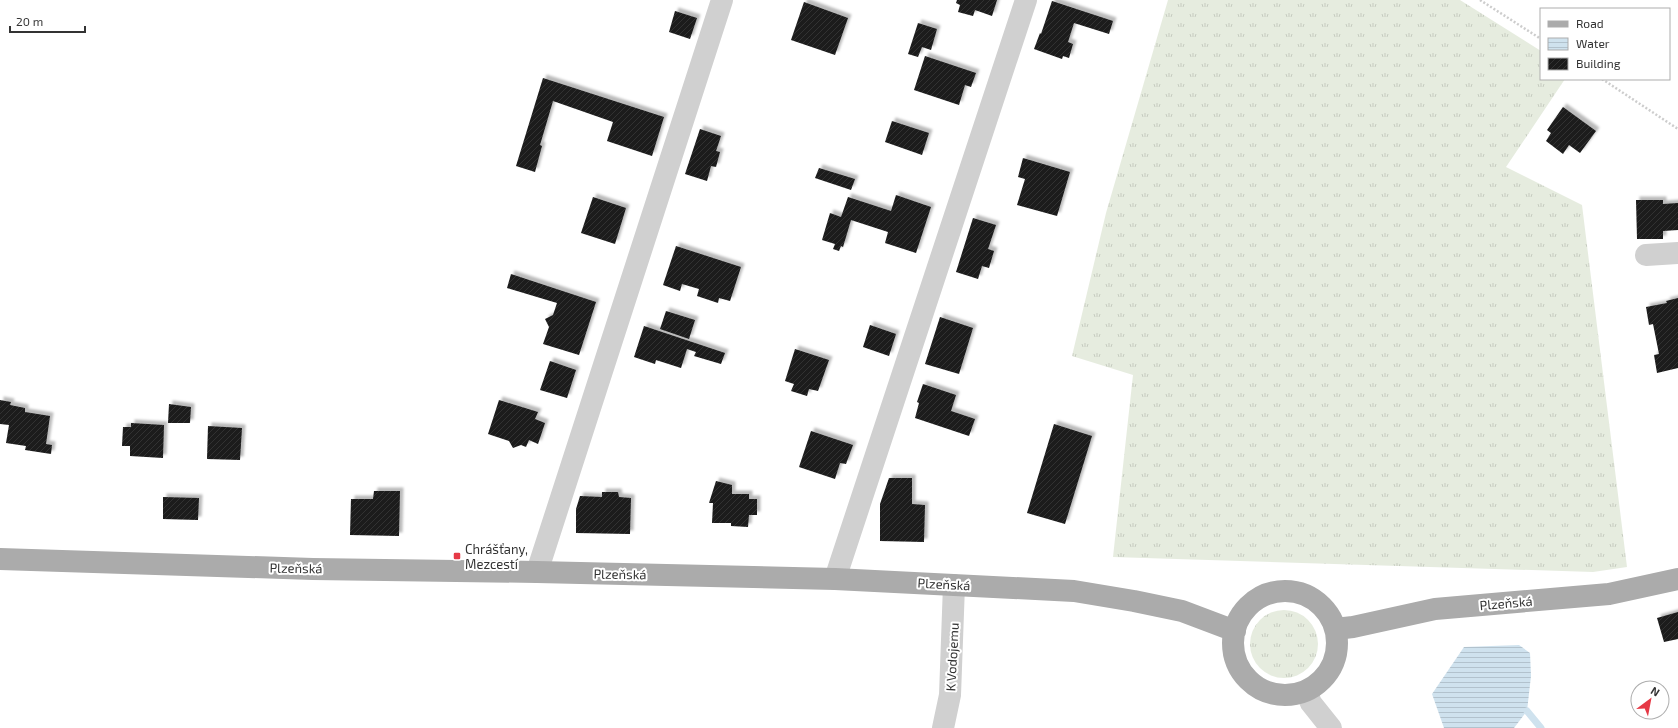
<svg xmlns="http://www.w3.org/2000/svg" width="1678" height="728" viewBox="0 0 1678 728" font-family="'Exo 2',sans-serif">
<defs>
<pattern id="grass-tufts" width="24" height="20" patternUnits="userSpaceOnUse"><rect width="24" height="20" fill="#e6ecdf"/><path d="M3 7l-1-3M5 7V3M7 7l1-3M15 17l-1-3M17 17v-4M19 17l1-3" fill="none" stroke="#c6cbc0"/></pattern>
<pattern id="water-rules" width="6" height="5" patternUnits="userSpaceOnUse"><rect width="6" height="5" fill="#cfe2ee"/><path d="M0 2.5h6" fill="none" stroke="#b2c2cd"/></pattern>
<pattern id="building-hatch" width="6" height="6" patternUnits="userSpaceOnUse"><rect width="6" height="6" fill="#1a1a1a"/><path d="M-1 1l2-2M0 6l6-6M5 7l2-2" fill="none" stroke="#333"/></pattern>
<filter id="shadow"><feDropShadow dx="3.5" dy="-3.5" stdDeviation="1" flood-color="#0004"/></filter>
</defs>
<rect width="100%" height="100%" fill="#fff"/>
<path fill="url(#grass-tufts)" d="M 1168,0 L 1460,0 L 1541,51 L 1541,79 L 1565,79 L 1506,167 L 1582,205 L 1627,567 L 1593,572 L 1113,557 L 1133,375 L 1072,356 L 1106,213 Z
M1250 644a34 34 0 1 1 68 0a34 34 0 1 1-68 0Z"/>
<path fill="url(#water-rules)" d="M 1519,645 L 1530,653 L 1531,676 L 1527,711 L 1514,728 L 1444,728 L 1432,694 L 1464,647 Z"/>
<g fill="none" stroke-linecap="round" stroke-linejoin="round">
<path stroke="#cfe2ee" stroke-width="7" d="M 1527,711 L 1541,728"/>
</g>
<path fill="url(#building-hatch)" filter="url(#shadow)" d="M 957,0 L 997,0 L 992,16 L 975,10 L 973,16 L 958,12 L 960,5 L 956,3 Z
M 1052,1 L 1113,21 L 1109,34 L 1074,23 L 1068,42 L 1073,44 L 1069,58 L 1063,56 L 1062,59 L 1034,49 L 1040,33 L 1041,34 Z
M 804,2 L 848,18 L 835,55 L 791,40 Z
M 675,11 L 697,18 L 690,39 L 669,32 Z
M 918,23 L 937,29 L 931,50 L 922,47 L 918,57 L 908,54 Z
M 925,56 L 976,73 L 971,87 L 965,85 L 959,105 L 914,90 Z
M 543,78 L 664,117 L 652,156 L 607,141 L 613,122 L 553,101 L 540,145 L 542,146 L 535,172 L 516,166 Z
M 1563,107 L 1596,131 L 1580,153 L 1569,145 L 1563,154 L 1546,141 L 1551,133 L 1547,130 Z
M 892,121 L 929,133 L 922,155 L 885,142 Z
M 700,129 L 721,136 L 716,151 L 720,152 L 716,167 L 711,166 L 707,181 L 685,174 Z
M 1023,158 L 1070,172 L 1057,216 L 1017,205 L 1025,179 L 1018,177 Z
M 819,168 L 855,179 L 851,190 L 815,178 Z
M 896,195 L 931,207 L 916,253 L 885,243 L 888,232 L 851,220 L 843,247 L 841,246 L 839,251 L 833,249 L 835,244 L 822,240 L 830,213 L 841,217 L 848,197 L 891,211 Z
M 593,197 L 626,208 L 615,244 L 581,233 Z
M 1636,200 L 1663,200 L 1663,204 L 1678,203 L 1678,230 L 1663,231 L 1663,239 L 1637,239 Z
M 973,218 L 996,225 L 988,249 L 994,251 L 989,268 L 982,266 L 978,279 L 956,272 Z
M 676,246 L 741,267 L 730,301 L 719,298 L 718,303 L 697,296 L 699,289 L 682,284 L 680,291 L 663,285 Z
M 511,274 L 596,302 L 579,355 L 543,344 L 549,327 L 545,319 L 553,315 L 557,303 L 507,288 Z
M 1678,298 L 1678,368 L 1657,373 L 1654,355 L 1659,354 L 1653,324 L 1649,325 L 1646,307 L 1667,303 L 1666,301 Z
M 666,311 L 695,320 L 689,339 L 660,329 Z
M 940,317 L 973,328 L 959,374 L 925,364 Z
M 870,325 L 896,334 L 889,356 L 863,347 Z
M 644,326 L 725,353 L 721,364 L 694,356 L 696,352 L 687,349 L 681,368 L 656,360 L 655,364 L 634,357 Z
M 795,349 L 829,360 L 818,391 L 809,389 L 807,396 L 791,391 L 794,384 L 785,381 Z
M 550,361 L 576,370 L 567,398 L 540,390 Z
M 923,384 L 956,395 L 951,411 L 975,419 L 969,436 L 915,418 L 919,403 L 917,402 Z
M 0,400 L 11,402 L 10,405 L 25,408 L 25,412 L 50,416 L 46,444 L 52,445 L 51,454 L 25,450 L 26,446 L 6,443 L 9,425 L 0,424 Z
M 499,400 L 538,412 L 535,419 L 545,423 L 538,444 L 529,440 L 526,447 L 521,445 L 513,448 L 509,441 L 488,434 Z
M 169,404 L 191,407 L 190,423 L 168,423 Z
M 131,423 L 164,425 L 163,458 L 130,456 L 130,446 L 122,446 L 123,427 L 131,427 Z
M 1054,424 L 1092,436 L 1065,524 L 1027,513 Z
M 208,426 L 242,428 L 240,460 L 207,459 Z
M 811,431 L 853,445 L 846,464 L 840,463 L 835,479 L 799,467 Z
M 889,478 L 912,478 L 912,504 L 925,505 L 924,542 L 880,541 L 880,504 Z
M 716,481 L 732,485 L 732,494 L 749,494 L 749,499 L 757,499 L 757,515 L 749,515 L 748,527 L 731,526 L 731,523 L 712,523 L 713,503 L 709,503 Z
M 374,491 L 400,491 L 399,536 L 350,535 L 351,499 L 373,499 Z
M 602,492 L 618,492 L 619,497 L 631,498 L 630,534 L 576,533 L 576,509 L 580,496 L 602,497 Z
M 163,497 L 199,498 L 198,520 L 163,519 Z
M 1678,612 L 1678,639 L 1664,642 L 1657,618 Z"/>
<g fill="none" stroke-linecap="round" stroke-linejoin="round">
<path stroke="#cdcdcd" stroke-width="2.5" stroke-dasharray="2 2" stroke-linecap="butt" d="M 1480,0 L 1541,39
M 1602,79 L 1678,129"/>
<path stroke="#d0d0d0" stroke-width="22" d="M 1646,255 L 1678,253
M 537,572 L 722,0
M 835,579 L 1026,0
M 1306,691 L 1311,703 L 1331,728
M 943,728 L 950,695 L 954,585"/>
<path stroke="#ababab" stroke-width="22" d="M 0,559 L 313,569 L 537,572 L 835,579 L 1074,591 L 1134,601 L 1182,611 L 1235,631
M1233 643a52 52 0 1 1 104 0a52 52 0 1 1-104 0Z
M 1335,629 L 1353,627 L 1435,609 L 1609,594 L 1678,579"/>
</g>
<rect fill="#e63946" stroke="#fff" stroke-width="1.5" x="453" y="552" width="8" height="8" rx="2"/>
<g text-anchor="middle" stroke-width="4" stroke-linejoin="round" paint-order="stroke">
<g font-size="13" fill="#333" stroke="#fff" text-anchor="start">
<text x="465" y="554">Chrášťany,<tspan x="465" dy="15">Mezcestí</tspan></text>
</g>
<g font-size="13" fill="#333" stroke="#fff">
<text transform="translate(296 568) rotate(1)" y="5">Plzeňská</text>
<text transform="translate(620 574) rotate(1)" y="5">Plzeňská</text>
<text transform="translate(944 584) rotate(3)" y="5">Plzeňská</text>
<text transform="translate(1506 603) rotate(-5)" y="5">Plzeňská</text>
<text transform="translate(952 657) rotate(-87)" y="5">K Vodojemu</text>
</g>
</g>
<rect x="1540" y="8" width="130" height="72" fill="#ffffff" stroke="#adadad"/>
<rect x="1548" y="21" width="20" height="6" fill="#ababab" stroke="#adadad"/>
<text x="1576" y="28" font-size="12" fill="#333333">Road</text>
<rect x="1548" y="38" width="20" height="12" fill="url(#water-rules)" stroke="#adadad"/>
<text x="1576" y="48" font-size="12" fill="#333333">Water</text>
<rect x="1548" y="58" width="20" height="12" fill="url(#building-hatch)" stroke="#adadad"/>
<text x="1576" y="68" font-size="12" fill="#333333">Building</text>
<g transform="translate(1650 700) rotate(32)"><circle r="19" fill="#ffffff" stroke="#adadad"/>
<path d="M0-3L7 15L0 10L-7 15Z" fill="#e63946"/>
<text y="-6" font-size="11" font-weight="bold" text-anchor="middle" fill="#333333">N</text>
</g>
<path d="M10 26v6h75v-6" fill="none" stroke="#333333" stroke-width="2"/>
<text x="16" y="26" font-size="12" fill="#333333" stroke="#ffffff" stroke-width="3" paint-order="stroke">20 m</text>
</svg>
